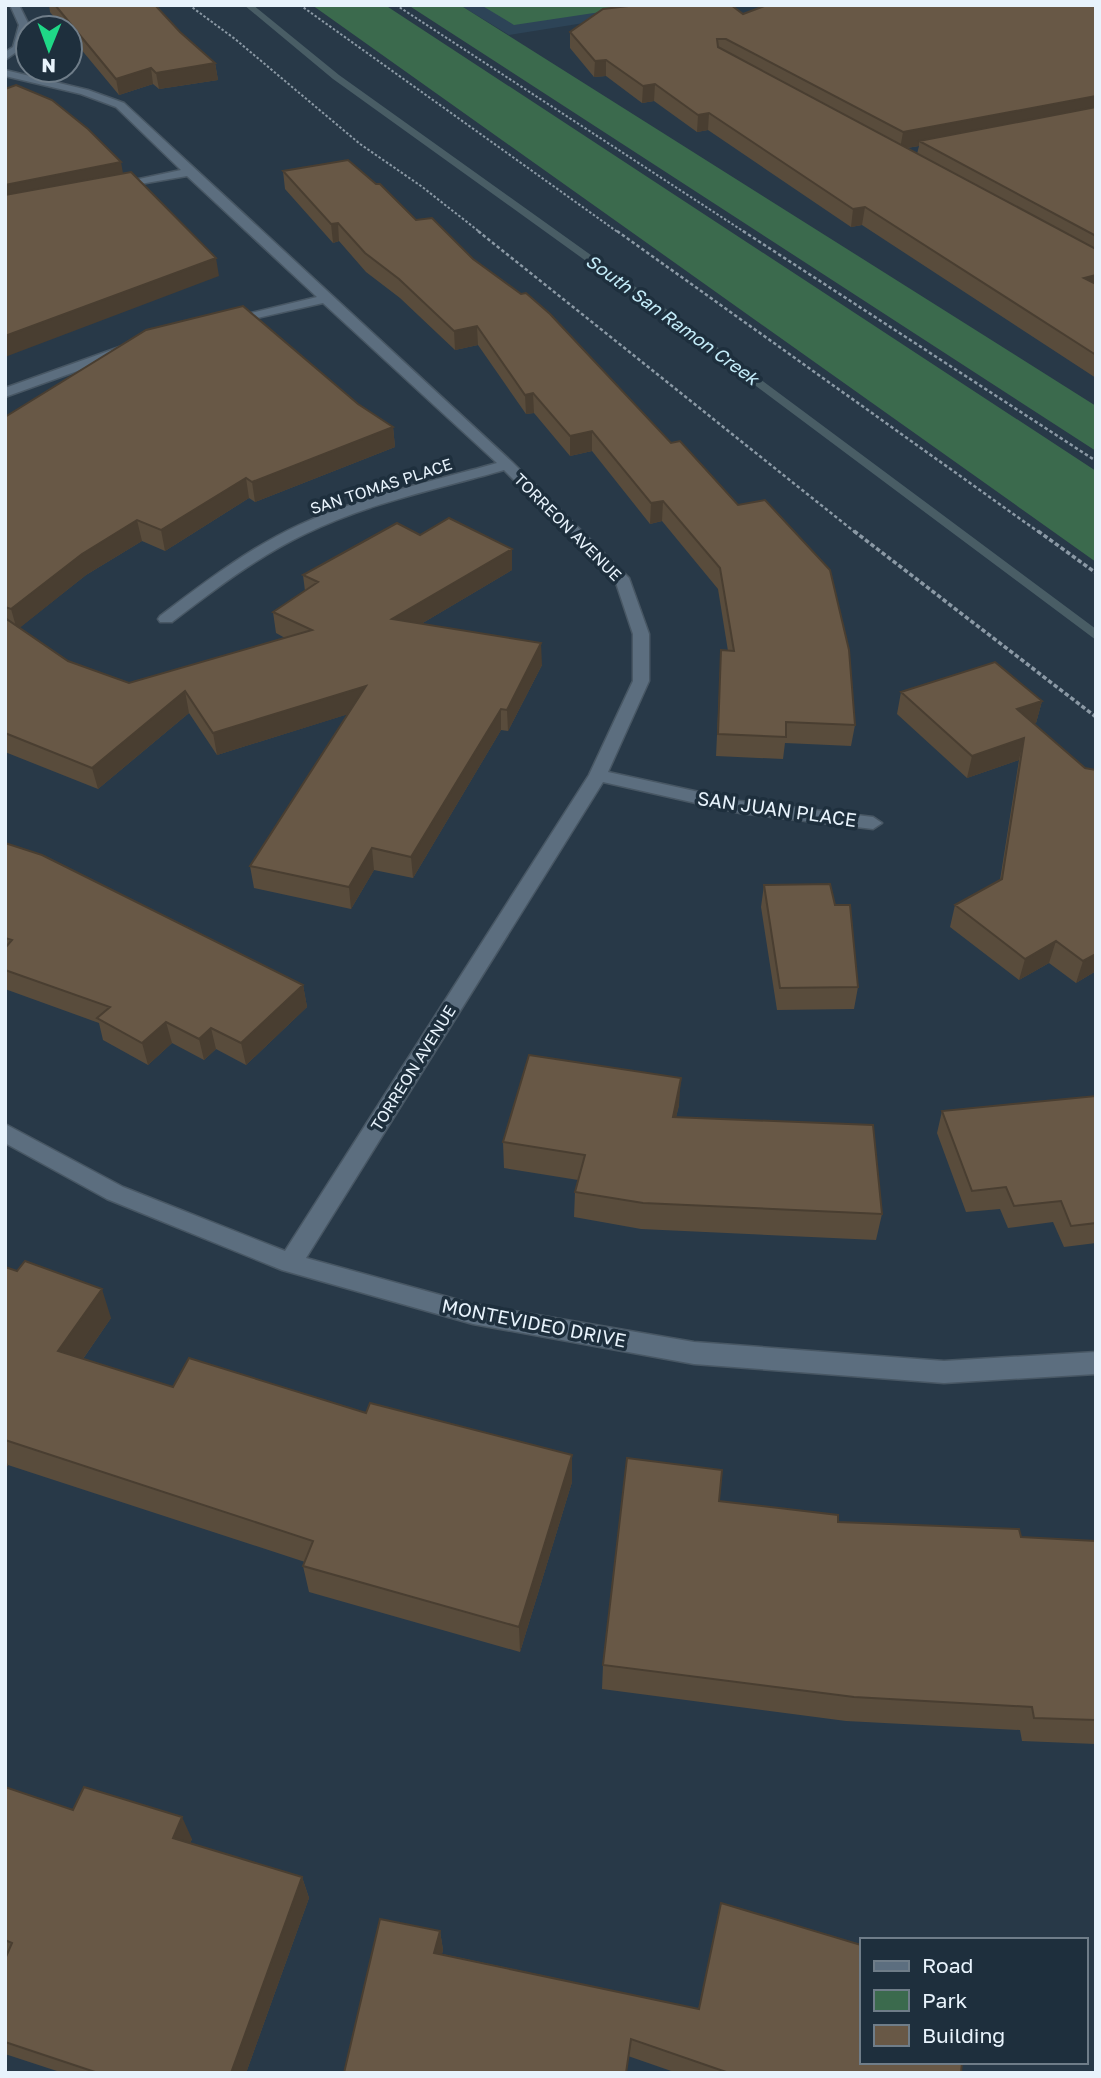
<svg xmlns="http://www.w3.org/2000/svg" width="1101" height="2078" viewBox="0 0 1101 2078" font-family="'Golos Text',sans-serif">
<rect width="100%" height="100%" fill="#283948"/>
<path fill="#2d4457" d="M 460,5 L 696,5 L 509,35 Z"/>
<path fill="#3b6a4d" d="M 312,5 L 385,5 L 1096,471 L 1096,562 Z
M 408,5 L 460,5 L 1096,406 L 1096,451 Z
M 481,5 L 647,5 L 514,25 Z"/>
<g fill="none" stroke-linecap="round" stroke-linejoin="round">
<path fill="#495d65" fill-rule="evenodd" d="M 244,5 L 253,5 L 339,75 L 658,303 L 1096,629 L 1096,640 L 650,307 L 333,79 Z"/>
<g stroke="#485764" stroke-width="3">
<path id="minor" d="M 10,5 L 19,5 L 29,25 L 22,48 L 5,60 L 5,52 L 13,47 L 19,25 Z
M 5,70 L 88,90 L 124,103 L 512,462 L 629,578 L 649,634 L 649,681 L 608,772 L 740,801 L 873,817 L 882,823 L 873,829 L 740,813 L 603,782 L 306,1258 L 473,1304 L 694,1342 L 944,1361 L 1096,1352 L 1096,1374 L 944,1383 L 694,1364 L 473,1324 L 282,1270 L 107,1199 L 5,1143 L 5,1124 L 123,1187 L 285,1251 L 589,775 L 633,681 L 633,634 L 616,583 L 504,470 C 438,489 368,503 305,534 C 257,557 214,590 172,622 L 160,622 L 158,619 L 160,616 C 204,583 249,548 299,525 C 362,496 430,482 497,463 L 323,303 L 222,326 L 222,320 L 317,297 L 187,176 L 111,189 L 111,185 L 181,170 L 116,107 L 81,94 L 5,76 Z
M 128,344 L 135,348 L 133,351 L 5,397 L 5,388 Z"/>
</g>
<path stroke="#8b99a5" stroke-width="2" stroke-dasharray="2.5 2" stroke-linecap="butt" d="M 189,5 L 235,39 L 360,144 L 421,186 L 481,233
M 300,5 L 619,233
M 396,5 L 746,233"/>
<path stroke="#8b99a5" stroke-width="2.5" stroke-dasharray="3.5 2.5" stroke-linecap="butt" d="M 478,231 L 856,533
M 617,231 L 1040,533
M 743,231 L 1096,461"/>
<path stroke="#8b99a5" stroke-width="3.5" stroke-dasharray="4.5 2.5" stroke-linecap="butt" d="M 854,531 L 1096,717
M 1038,531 L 1096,573"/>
<use href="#minor" fill="#5c6e7f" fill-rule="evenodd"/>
</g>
<path fill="#594c3c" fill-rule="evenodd" d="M 49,5 L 155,5 L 180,32 L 215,63 L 218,80 L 159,89 L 153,84 L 119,95 L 70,36 L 70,28 L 63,28 L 50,12 Z
M 1096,5 L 1096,378 L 862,225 L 851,227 L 708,130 L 697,132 L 654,101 L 642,103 L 606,76 L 594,77 L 570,48 L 570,32 L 743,14 ZM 919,146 L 917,154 L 907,148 Z
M 283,171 L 416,220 L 432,218 L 855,725 L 851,746 L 785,743 L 783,759 L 716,756 L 721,650 L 728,651 L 718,589 L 662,521 L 650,524 L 592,451 L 570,456 L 534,413 L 526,414 L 478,345 L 455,350 L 400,298 L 366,272 L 339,241 L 333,243 L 285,189 Z
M 358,404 L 393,427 L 395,447 L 255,502 L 249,498 L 165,551 L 142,541 L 86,575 L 19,628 L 68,661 L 129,683 L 285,638 L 276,633 L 273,612 L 305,591 L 303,575 L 420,535 L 512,549 L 512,570 L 421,624 L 542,665 L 508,731 L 501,730 L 413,878 L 374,870 L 351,909 L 254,888 L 250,866 L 348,714 L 217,755 L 189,713 L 98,789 L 5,752 L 5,417 Z
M 901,692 L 1042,701 L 1036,723 L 1033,724 L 1085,768 L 1096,770 L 1096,971 L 1076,983 L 1049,963 L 1019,980 L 950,927 L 955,905 L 1000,880 L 1019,760 L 967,778 L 897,714 Z
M 5,843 L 303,985 L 307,1007 L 246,1065 L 216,1049 L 204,1060 L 172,1043 L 148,1065 L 103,1040 L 99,1023 L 5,989 Z
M 764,885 L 835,905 L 858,987 L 854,1009 L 777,1010 L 761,907 Z
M 1096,1096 L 1096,1243 L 1064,1247 L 1053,1222 L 1008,1228 L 1000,1209 L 966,1212 L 937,1133 L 942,1111 Z
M 679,1105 L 676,1117 L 882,1214 L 876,1240 L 641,1229 L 574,1217 L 575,1192 L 578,1180 L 504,1168 L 503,1142 Z
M 5,1267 L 111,1318 L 83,1359 L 173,1387 L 572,1482 L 520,1652 L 309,1592 L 303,1566 L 305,1562 L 8,1465 L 5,1469 Z
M 719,1501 L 838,1522 L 1021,1537 L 1096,1541 L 1096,1744 L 1022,1741 L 1020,1730 L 846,1721 L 602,1689 L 603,1665 Z
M 5,1787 L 73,1810 L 192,1839 L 190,1843 L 302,1877 L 309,1898 L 246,2073 L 63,2073 L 5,2054 L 5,1959 L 7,1955 L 5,1954 Z
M 721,1903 L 961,2073 L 677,2073 L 628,2056 L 344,2073 L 440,1931 L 443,1950 L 442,1954 L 699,2009 Z"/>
<path fill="#493e31" d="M 606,60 L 606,76 L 594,77 L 595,61 Z
M 215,63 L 218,80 L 159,89 L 156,73 Z
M 151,68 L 153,84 L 119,95 L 116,79 Z
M 655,84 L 654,101 L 642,103 L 643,86 Z
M 1096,96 L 1096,112 L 919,141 L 919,146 L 900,149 L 903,132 Z
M 709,113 L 708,130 L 697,132 L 698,115 Z
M 121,162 L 124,179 L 5,203 L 5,185 Z
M 865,207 L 862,225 L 851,227 L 853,209 Z
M 338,223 L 339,241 L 333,243 L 331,224 Z
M 216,258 L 219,276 L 5,357 L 5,336 Z
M 1096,275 L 1096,293 L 1084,278 Z
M 477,326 L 478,345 L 455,350 L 454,331 Z
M 533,393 L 534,413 L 526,414 L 525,395 Z
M 393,427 L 395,447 L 255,502 L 252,482 Z
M 592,431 L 592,451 L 570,456 L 570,436 Z
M 246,478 L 249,498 L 165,551 L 161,530 Z
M 663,501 L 662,521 L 650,524 L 651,503 Z
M 137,520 L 142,541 L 86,575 L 17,630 L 11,609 L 82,554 Z
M 512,549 L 512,570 L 394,640 L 392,619 Z
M 541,643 L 542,665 L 508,731 L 507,710 Z
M 366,686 L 368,708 L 217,755 L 213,733 Z
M 185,691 L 189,713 L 98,789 L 92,768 Z
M 1042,701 L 1036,723 L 1012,731 L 1017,709 Z
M 501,709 L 501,730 L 413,878 L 411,857 Z
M 1024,738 L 1019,760 L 967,778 L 972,756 Z
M 372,848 L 374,870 L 351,909 L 349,887 Z
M 1056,941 L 1049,963 L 1019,980 L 1025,959 Z
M 1096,954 L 1096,971 L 1076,983 L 1083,961 Z
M 303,985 L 307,1007 L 246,1065 L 241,1043 Z
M 166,1022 L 172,1043 L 148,1065 L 142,1043 Z
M 211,1028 L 216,1049 L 204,1060 L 199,1039 Z
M 681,1078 L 679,1105 L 670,1143 L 673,1117 Z
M 102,1289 L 111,1318 L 69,1379 L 58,1351 Z
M 572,1455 L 572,1482 L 520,1652 L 519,1627 Z
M 5,1458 L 8,1465 L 5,1469 Z
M 182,1817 L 192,1839 L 183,1859 L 173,1838 Z
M 302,1877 L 309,1898 L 246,2073 L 231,2073 Z
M 440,1931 L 443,1950 L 437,1972 L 434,1953 Z"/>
<path fill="#685846" stroke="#493e31" stroke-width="2" d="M 55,5 L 155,5 L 180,32 L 215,63 L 156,73 L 151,68 L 116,79 Z
M 637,5 L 731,5 L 743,14 L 767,5 L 1096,5 L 1096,96 L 903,132 L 726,39 L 717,39 L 718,47 L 1096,249 L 1096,275 L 1084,278 L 1096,284 L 1096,355 L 865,207 L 853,209 L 709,113 L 698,115 L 655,84 L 643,86 L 606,60 L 595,61 L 570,32 L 603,9 Z
M 16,85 L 52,100 L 88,129 L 121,162 L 5,185 L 5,89 Z
M 1096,107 L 1096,236 L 919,141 Z
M 348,160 L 376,184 L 380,184 L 416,220 L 432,218 L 473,259 L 521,294 L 526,293 L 550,314 L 671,443 L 680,441 L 738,505 L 765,500 L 830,570 L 849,650 L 855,725 L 786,722 L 786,737 L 718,734 L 721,650 L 734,651 L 720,568 L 663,501 L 651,503 L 592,431 L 570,436 L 533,393 L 525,395 L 477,326 L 454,331 L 399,279 L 365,253 L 338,223 L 331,224 L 283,171 Z
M 131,172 L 216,258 L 5,336 L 5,195 Z
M 243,306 L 358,404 L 393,427 L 252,482 L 246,478 L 161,530 L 137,520 L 82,554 L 11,609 L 5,607 L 5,417 L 146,330 Z
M 449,518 L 512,549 L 392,619 L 541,643 L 507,710 L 501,709 L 411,857 L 372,848 L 349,887 L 250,866 L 366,686 L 213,733 L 185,691 L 92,768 L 5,733 L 5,618 L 68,661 L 129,683 L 312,630 L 273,612 L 318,582 L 303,575 L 397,523 L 420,535 Z
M 995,662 L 1042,701 L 1017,709 L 1085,768 L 1096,770 L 1096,954 L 1083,961 L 1056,941 L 1025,959 L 955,905 L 1002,879 L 1024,738 L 972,756 L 901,692 Z
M 5,843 L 42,855 L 303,985 L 241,1043 L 211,1028 L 199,1039 L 166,1022 L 142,1043 L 97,1018 L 110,1007 L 5,970 L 5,948 L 12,940 L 5,938 Z
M 830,884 L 835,905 L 850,905 L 858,987 L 780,988 L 764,885 Z
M 529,1055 L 681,1078 L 673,1117 L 873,1125 L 882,1214 L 643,1203 L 575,1192 L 585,1155 L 503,1142 Z
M 1096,1096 L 1096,1223 L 1071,1226 L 1061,1201 L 1014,1206 L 1006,1187 L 972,1191 L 942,1111 Z
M 25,1261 L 102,1289 L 58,1351 L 173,1387 L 189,1358 L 366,1413 L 370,1403 L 572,1455 L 519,1627 L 303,1566 L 313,1541 L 5,1440 L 5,1267 L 17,1271 Z
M 627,1458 L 722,1470 L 719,1501 L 838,1515 L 838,1522 L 1019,1529 L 1021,1537 L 1096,1541 L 1096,1720 L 1034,1718 L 1032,1707 L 854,1697 L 603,1665 Z
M 5,1787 L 73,1810 L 84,1787 L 182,1817 L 173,1838 L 302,1877 L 231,2073 L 98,2073 L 5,2042 L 5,1959 L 12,1943 L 5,1940 Z
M 721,1903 L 861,1945 L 861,2062 L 962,2062 L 961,2073 L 729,2073 L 631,2039 L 626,2073 L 344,2073 L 380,1919 L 440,1931 L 434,1953 L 699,2009 Z"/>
<g text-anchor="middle" stroke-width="7" stroke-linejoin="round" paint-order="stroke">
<g font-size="16" fill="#e8f3fc" stroke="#1e2f3d">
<text transform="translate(381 486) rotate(-18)" y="6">SAN TOMAS PLACE</text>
<text transform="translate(568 527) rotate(45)" y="6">TORREON AVENUE</text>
<text transform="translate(413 1068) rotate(-58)" y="6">TORREON AVENUE</text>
</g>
<g font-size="18" font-style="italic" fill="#c4ecf9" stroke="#1e2f3d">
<text transform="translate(672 320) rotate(36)" y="6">South San Ramon Creek</text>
</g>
<g font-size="19" fill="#e8f3fc" stroke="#1e2f3d">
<text transform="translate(777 809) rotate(8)" y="7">SAN JUAN PLACE</text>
<text transform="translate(534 1323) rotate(11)" y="7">MONTEVIDEO DRIVE</text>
</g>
</g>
<rect width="1101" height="2078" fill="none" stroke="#e8f3fc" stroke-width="14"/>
<rect x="860" y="1938" width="228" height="126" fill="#1e2f3d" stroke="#6f7d89" stroke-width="2"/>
<rect x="874" y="1961" width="35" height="10" fill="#5c6e7f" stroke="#6f7d89" stroke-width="2"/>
<text x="922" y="1973" font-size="21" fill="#e8f3fc">Road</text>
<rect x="874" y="1990" width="35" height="21" fill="#3b6a4d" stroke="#6f7d89" stroke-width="2"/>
<text x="922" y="2008" font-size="21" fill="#e8f3fc">Park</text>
<rect x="874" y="2025" width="35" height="21" fill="#685846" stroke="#6f7d89" stroke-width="2"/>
<text x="922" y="2043" font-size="21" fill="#e8f3fc">Building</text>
<g transform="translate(49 49) rotate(181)"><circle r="33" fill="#1e2f3d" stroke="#6f7d89" stroke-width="2"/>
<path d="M0-5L12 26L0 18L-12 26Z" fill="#1fd887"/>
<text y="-10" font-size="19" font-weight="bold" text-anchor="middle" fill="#e8f3fc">N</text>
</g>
</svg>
